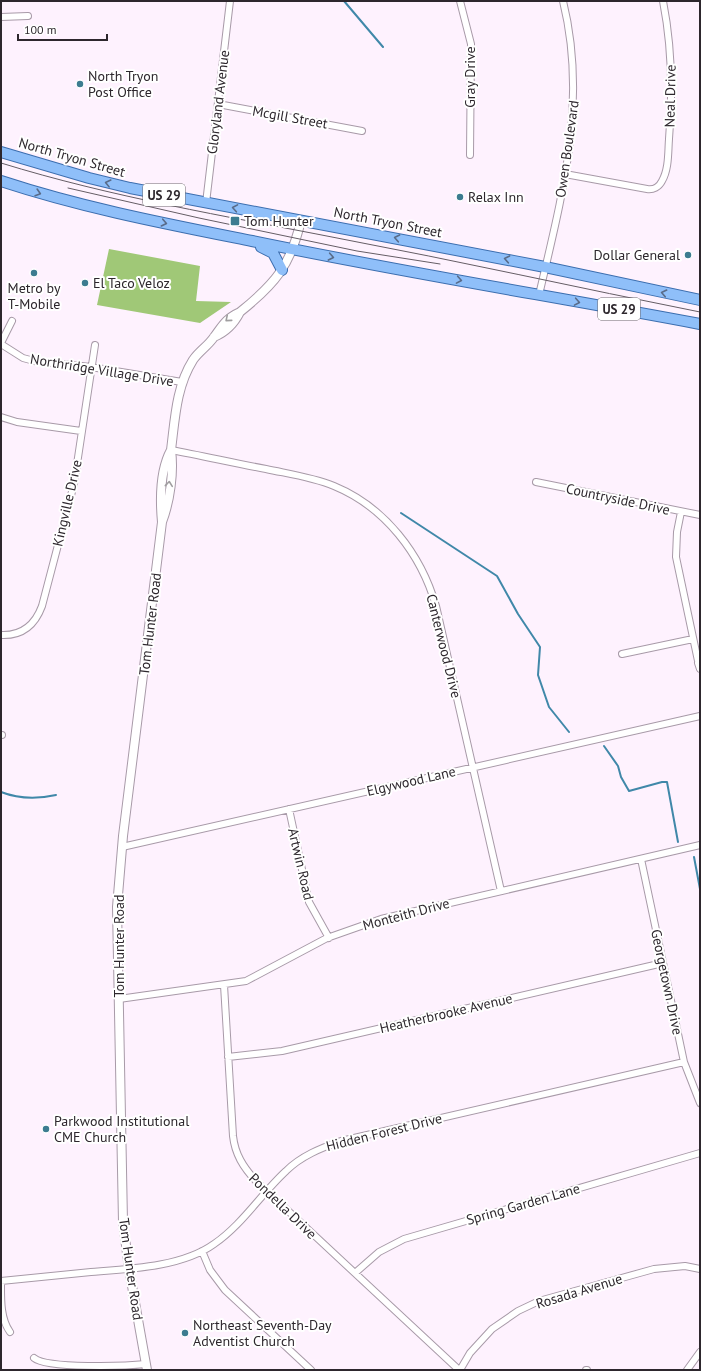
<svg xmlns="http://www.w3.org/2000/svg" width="701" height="1371" viewBox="0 0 701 1371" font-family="'PT Sans',sans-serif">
<rect width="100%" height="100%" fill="#fef2fe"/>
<path fill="#a0c877" d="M 109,249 L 200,266 L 196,301 L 231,302 L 200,323 L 97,305 Z"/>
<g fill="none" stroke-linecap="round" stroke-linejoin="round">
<path stroke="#4088a9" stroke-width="2" d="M 344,1 L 383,47
M 401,513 L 497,576 L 518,614 L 540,647 L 538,675 L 549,707 L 569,732
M 604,746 L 618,766 L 621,777 L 629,791 L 662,782 L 667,782 L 678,842
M 1,792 C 19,799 38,799 56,795
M 694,857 L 700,889"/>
<g stroke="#a89aa8" stroke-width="8">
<path id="minor" d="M 460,1 L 471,44 L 470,155
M 1,17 L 28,16
M 218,104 L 362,131
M 565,174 L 647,189 C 653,190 659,187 662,181 C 669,169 668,152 669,139 C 673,92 672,47 663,1
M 206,203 L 230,1
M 539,295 C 562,196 588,102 563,1
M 1,343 L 12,321
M 1,344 L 23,358 L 34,361 L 91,367 L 182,382
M 1,417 L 17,422 L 81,431
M 171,450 C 203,456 234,463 266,469 C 289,474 312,477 334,486 C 385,507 421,554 436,606 L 501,891
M 536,482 L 700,515
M 681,512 L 677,532 L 676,557 L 698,661
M 1,635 C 22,636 35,625 42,606 L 74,484 L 95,345
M 622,654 L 693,639
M 698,663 L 700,669
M 1,735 L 2,735
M 289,809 L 309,902 L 329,938
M 122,847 L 700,716
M 641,859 L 684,1062 L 700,1103
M 224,985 L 233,1136 C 235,1154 243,1167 256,1181 L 459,1370
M 119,999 L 246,981 L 327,938 L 381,919 L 700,845
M 228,1057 L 282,1051 L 663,963
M 202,1251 L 210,1270 L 225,1290 L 311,1370
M 355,1273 L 379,1252 L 404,1239 L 700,1153
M 1,1281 C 31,1278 61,1275 91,1272 C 130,1269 182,1267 214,1244 C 242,1225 261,1194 286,1171 C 301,1156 321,1148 341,1141 L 684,1062
M 1,1281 C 1,1298 0,1318 10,1332
M 34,1358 C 47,1369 127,1366 146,1364
M 460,1370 L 470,1353 L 492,1329 L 518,1311 L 539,1301 L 654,1269 L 685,1266 L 700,1269
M 586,1370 L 587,1370
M 687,1370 L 700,1352"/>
</g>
<g stroke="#a89aa8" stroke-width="10">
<path id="tertiary" d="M 240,312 C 275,284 291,265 301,220
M 171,450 C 175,419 176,387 193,360 C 199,351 208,346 214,337 C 223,325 225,319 240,312 C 234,324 226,332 214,337
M 147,1370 L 129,1269 L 123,1222 L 117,907 L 123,836 L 162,522 C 160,500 160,470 171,450 C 174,472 170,501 162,522"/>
</g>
<g stroke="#3c6eaf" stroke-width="12">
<path id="primary" d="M 1,152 L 89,178 L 130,188 L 545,267 L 700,300
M 1,181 C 83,208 167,224 252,241 C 401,272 551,296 700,324
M 261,247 L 273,253 L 282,270"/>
</g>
<use href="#minor" stroke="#fff" stroke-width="6"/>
<use href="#tertiary" stroke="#fff" stroke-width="8"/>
<use href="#primary" stroke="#8fbff9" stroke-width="10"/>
<path stroke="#655d65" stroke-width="1" d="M 1,163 C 111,197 225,216 337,238 C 459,261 579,288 700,312
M 68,188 L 199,218 L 357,251 L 440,264"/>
</g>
<defs><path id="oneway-chevron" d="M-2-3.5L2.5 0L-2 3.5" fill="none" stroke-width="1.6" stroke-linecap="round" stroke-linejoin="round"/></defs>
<g stroke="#596b89">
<use href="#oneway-chevron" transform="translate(108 183) rotate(-166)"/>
<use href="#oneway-chevron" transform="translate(38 193) rotate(17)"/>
<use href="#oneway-chevron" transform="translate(235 208) rotate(-170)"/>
<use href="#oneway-chevron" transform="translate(164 223) rotate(12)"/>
<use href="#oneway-chevron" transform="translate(397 238) rotate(-169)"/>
<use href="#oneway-chevron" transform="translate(331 257) rotate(11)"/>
<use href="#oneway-chevron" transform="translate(507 259) rotate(-169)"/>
<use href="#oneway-chevron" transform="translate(459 280) rotate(10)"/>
<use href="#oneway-chevron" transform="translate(664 293) rotate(-168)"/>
<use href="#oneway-chevron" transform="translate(577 302) rotate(10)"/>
</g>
<g stroke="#a09ea0">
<use href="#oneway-chevron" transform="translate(228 319) rotate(140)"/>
<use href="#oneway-chevron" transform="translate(169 484) rotate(-84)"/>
</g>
<g fill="#3c7c90" stroke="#fff" stroke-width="1.5">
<circle cx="80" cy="84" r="4"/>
<circle cx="460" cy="197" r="4"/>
<rect x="230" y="216" width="10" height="10" rx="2"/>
<circle cx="688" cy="255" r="4"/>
<circle cx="34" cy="273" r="4"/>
<circle cx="85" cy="283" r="4"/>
<circle cx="46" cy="1129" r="4"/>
<circle cx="185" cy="1333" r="4"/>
</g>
<g text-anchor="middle" stroke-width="4" stroke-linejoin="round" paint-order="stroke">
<g fill="#fff" stroke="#6c686c" stroke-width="1">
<rect x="143" y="184" width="42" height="22" rx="3"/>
<rect x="598" y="298" width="42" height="22" rx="3"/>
</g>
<g font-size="13" font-weight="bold" fill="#2d272d">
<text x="164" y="200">US 29</text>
<text x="619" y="314">US 29</text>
</g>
<g font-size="14" fill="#2d272d" stroke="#fff" text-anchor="start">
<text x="88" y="81">North Tryon<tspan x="88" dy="16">Post Office</tspan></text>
<text x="468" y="202">Relax Inn</text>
<text x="244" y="226">Tom Hunter</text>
<text x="680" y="260" text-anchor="end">Dollar General</text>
<text x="93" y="288">El Taco Veloz</text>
<text x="34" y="293" text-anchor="middle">Metro by<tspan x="34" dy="16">T-Mobile</tspan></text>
<text x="54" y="1126">Parkwood Institutional<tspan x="54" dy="16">CME Church</tspan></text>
<text x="193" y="1330">Northeast Seventh-Day<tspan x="193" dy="16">Adventist Church</tspan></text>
</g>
<g font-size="14" fill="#2d272d" stroke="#fff">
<text transform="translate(470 77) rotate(-90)" y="5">Gray Drive</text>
<text transform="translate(670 96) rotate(-89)" y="5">Neal Drive</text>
<text transform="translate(218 102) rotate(-83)" y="5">Gloryland Avenue</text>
<text transform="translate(290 117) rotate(10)" y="5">Mcgill Street</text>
<text transform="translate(567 149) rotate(-82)" y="5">Owen Boulevard</text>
<text transform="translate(72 157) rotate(16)" y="5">North Tryon Street</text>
<text transform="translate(388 222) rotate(11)" y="5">North Tryon Street</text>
<text transform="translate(102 370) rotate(9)" y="5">Northridge Village Drive</text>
<text transform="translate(618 499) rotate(12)" y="5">Countryside Drive</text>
<text transform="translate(67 503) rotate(-77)" y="5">Kingville Drive</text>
<text transform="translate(150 624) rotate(-83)" y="5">Tom Hunter Road</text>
<text transform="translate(444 646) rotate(76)" y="5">Canterwood Drive</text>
<text transform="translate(411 781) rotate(-13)" y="5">Elgywood Lane</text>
<text transform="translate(301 864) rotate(77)" y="5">Artwin Road</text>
<text transform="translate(406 914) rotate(-15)" y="5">Monteith Drive</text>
<text transform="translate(119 946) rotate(-90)" y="5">Tom Hunter Road</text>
<text transform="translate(667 982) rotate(78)" y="5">Georgetown Drive</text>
<text transform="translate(446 1013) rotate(-13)" y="5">Heatherbrooke Avenue</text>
<text transform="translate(384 1132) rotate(-14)" y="5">Hidden Forest Drive</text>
<text transform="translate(523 1204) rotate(-16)" y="5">Spring Garden Lane</text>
<text transform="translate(283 1206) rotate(44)" y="5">Pondella Drive</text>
<text transform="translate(131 1269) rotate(82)" y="5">Tom Hunter Road</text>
<text transform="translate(579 1291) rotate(-17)" y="5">Rosada Avenue</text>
</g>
</g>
<rect width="701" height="1371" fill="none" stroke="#2d272d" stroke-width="4"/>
<path d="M18 34v6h89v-6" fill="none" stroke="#2d272d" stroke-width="2"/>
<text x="24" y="34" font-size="12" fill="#2d272d" stroke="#ffffff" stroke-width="3" paint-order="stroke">100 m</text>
</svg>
